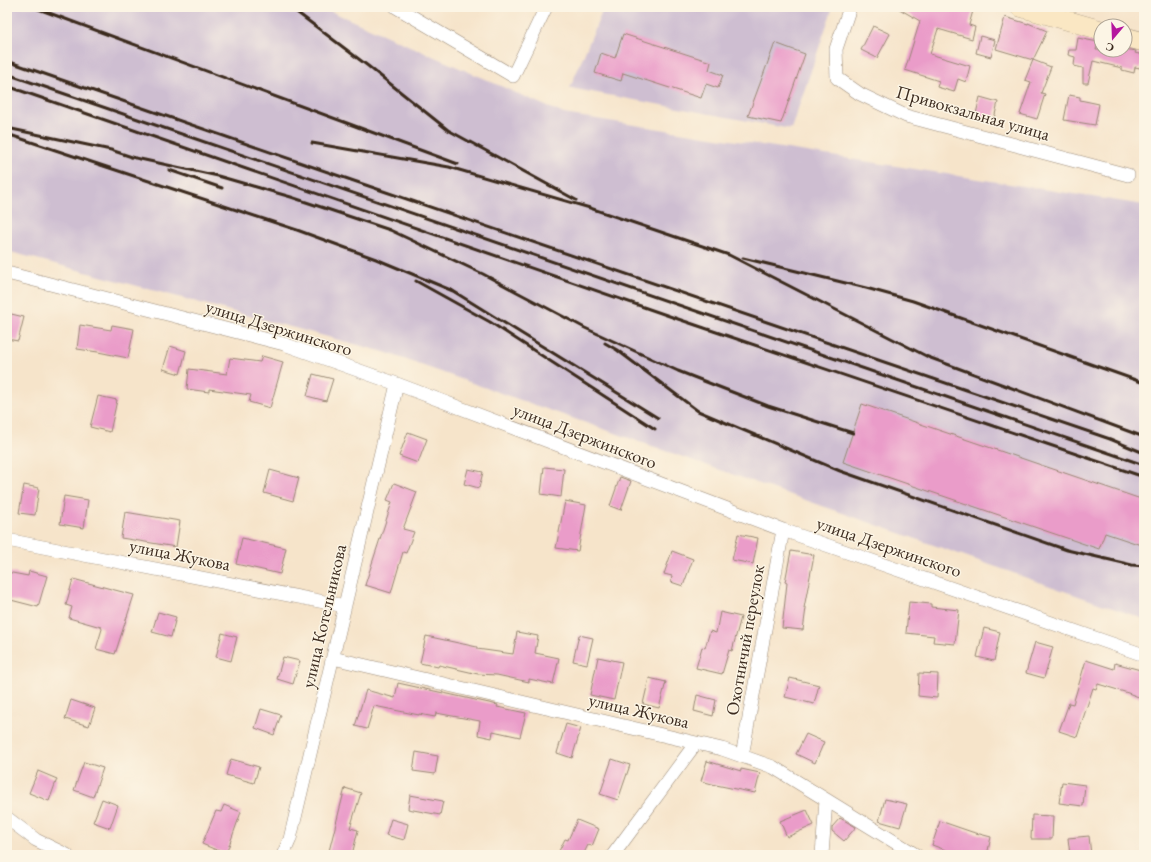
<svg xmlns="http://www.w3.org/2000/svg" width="1151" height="862" viewBox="0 0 1151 862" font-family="'EB Garamond',serif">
<rect width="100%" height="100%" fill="#fcf5e5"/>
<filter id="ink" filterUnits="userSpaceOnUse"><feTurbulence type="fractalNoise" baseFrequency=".025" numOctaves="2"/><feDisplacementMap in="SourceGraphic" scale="8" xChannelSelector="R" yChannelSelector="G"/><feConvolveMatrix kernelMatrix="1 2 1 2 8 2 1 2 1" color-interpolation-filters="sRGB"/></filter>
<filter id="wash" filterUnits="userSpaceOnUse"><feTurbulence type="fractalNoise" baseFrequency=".012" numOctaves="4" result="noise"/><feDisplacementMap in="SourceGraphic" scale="16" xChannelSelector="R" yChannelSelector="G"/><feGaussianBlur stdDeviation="0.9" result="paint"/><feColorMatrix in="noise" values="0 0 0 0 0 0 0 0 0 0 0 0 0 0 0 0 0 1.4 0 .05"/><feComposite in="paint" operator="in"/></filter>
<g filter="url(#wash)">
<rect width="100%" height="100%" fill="#f6e4ca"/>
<path fill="#cebed1" d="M 7,7 L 321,7 L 564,114 L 1144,205 L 1144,619 L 384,352 L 7,251 Z
M 604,7 L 833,7 L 791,129 L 570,88 Z"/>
<g id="blocks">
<path fill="#ea9cc9" d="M 896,7 L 974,7 L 969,25 L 975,27 L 972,39 L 938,29 L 930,54 L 970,66 L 966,82 L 958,79 L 954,92 L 937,87 L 939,81 L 905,70 L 920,21 Z
M 1005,17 L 1028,24 L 1028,23 L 1047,31 L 1033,60 L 996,49 Z
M 873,26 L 890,34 L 877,58 L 861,50 Z
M 623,34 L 711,62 L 709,70 L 723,75 L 718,88 L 706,84 L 701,98 L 623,73 L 621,81 L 595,73 L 601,53 L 615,58 Z
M 980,36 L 995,40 L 991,57 L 976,53 Z
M 1078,38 L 1098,42 L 1096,50 L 1131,50 L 1136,51 L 1135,53 L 1143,55 L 1140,68 L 1135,67 L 1134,73 L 1122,70 L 1122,68 L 1093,61 L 1088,83 L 1083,83 L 1083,68 L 1074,66 L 1075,57 L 1068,55 L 1069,50 L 1076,50 Z
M 775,43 L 805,54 L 781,123 L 748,116 Z
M 1033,60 L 1051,67 L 1041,93 L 1045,94 L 1037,119 L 1020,114 L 1031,82 L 1025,80 Z
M 1069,95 L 1080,97 L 1080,100 L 1099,104 L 1095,125 L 1064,120 Z
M 980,97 L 998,102 L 993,123 L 975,118 Z
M 7,313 L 24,317 L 18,341 L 7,339 Z
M 80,325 L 111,330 L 112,325 L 134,329 L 128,358 L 98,352 L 77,349 Z
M 170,346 L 186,351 L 180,374 L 163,369 Z
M 262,356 L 283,362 L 270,408 L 249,402 L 251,395 L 209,389 L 209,392 L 187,389 L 189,369 L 227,374 L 230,358 L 260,362 Z
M 313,374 L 333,379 L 326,401 L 307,396 Z
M 98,396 L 117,400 L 110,432 L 90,427 Z
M 862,404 L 1144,500 L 1144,546 L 1105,533 L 1099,549 L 843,462 Z
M 408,432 L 427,439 L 418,463 L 399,456 Z
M 544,467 L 564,469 L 561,497 L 541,494 Z
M 468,469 L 483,472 L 479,488 L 464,484 Z
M 270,470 L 299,478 L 293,501 L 264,493 Z
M 620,477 L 631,481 L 621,510 L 610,506 Z
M 394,483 L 417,492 L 403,529 L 414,532 L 406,553 L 403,552 L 391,593 L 365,585 L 392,502 L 387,500 Z
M 24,485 L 39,488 L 35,515 L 19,513 Z
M 64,496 L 88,500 L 84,528 L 60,524 Z
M 565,501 L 586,505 L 578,551 L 556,548 Z
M 125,512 L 180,521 L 176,547 L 121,538 Z
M 738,534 L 758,538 L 753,564 L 732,560 Z
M 242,538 L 286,548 L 280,574 L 236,564 Z
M 672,551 L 693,559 L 683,586 L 671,582 L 672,576 L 664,574 Z
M 791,551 L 814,555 L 804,608 L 806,608 L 803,630 L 782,628 L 787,583 L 785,582 Z
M 29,571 L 47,576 L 38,607 L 7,599 L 7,572 L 28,576 Z
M 73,579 L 134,595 L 115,654 L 96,649 L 102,629 L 101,627 L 69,618 L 72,607 L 66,605 Z
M 909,602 L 931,604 L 931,607 L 959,610 L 955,644 L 933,642 L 934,636 L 906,633 Z
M 158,612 L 176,617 L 171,637 L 152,632 Z
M 720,612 L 741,617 L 732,651 L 729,650 L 722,674 L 696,668 L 702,647 L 705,648 L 710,631 L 716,633 Z
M 984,628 L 1000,632 L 994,661 L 977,657 Z
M 517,632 L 538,636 L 535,653 L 559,658 L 553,684 L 529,679 L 529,682 L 497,675 L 478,674 L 439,665 L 438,667 L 420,663 L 426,636 L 477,647 L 477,649 L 513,654 Z
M 222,633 L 237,637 L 231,661 L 216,657 Z
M 579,635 L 593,638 L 587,664 L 573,661 Z
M 1035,642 L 1053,647 L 1044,678 L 1026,673 Z
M 283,657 L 300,661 L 293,684 L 277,679 Z
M 598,657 L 622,662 L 614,700 L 590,695 Z
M 1086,660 L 1114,669 L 1115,663 L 1144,671 L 1144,699 L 1128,693 L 1098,684 L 1096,689 L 1093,688 L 1077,737 L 1059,731 L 1069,703 L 1073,704 Z
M 919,673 L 938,674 L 937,698 L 918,696 Z
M 649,678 L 666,682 L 659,708 L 643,704 Z
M 790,678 L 819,685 L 814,704 L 785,697 Z
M 398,683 L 498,705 L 497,707 L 526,713 L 520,737 L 493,731 L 492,738 L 478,735 L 480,721 L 436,713 L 435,717 L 419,714 L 419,715 L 374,706 L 367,729 L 355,726 L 366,690 L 395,698 Z
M 697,695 L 716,700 L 713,716 L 694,711 Z
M 71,700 L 95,708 L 89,726 L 65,719 Z
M 261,709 L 281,715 L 274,735 L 255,728 Z
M 566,724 L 581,728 L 572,758 L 557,753 Z
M 806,734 L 824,742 L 815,763 L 796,754 Z
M 416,752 L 438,756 L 435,774 L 413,771 Z
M 231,759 L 259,767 L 254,783 L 226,775 Z
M 612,759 L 630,765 L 618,800 L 600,794 Z
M 707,761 L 741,771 L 741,769 L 760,773 L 755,793 L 716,785 L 701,781 Z
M 84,762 L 103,768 L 93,797 L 74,790 Z
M 38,771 L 57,779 L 49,801 L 29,793 Z
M 1062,782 L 1085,785 L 1083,806 L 1059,803 Z
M 345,788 L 361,793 L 350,828 L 358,830 L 352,855 L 328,855 Z
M 410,795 L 443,801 L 440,815 L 408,809 Z
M 102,799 L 118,805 L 110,828 L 93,822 Z
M 885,799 L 907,804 L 900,827 L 879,821 Z
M 224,805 L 241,812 L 226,854 L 202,844 L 216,811 L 221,812 Z
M 807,810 L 814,825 L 787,837 L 780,821 Z
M 1032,815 L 1053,816 L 1052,839 L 1031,839 Z
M 840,818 L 856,827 L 844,841 L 832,831 L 832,827 Z
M 391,819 L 408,824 L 404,840 L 386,835 Z
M 577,820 L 599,829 L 592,846 L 588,845 L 583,855 L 557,855 L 565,839 L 568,840 Z
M 940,821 L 972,832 L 991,837 L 987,855 L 959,855 L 932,845 Z
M 1089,836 L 1091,855 L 1070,855 L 1068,838 Z"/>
</g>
</g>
<g filter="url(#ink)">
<use href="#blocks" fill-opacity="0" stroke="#988774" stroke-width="1"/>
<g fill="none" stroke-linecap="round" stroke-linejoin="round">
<g stroke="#988774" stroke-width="14">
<path id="street" d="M 396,7 L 513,76 L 546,7
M 850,7 L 836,49 L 837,78 L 860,94 L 906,116 L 1128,175
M 7,273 L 284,344 L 397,384 L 783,530 L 1144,655
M 7,540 L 345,606
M 333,658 L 722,749 L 773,767 L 916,855
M 742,756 L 783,530
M 7,818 L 36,840 L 67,855
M 283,855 L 290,839 L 397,384
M 613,855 L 696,743
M 822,855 L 826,800"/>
</g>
<g stroke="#988774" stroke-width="20">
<path id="secondary" d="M 1020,7 L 1101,30
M 1125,37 L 1144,42"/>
</g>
<use href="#street" stroke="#fff" stroke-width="13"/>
<use href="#secondary" stroke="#fae7c3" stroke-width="19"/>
<path stroke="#3b2a1e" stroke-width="3" d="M 33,7 L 458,164
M 290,7 L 368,66 L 448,130 L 576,200
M 7,61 L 351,180 L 1110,439 L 1144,453
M 7,74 L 1144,465
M 7,86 L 678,319 L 1144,477
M 7,128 L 111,150 L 135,158
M 7,134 L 297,230 L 376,259 L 453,291 L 658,418
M 312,143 L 449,167 L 590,208 L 729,255 L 928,357 L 1144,437
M 131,157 L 218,176 L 291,197 L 390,230 L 483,274 L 585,328 L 678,371 L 768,406 L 853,433
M 169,170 L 222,188
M 743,258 L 866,288 L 913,301 L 1144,383
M 416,281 L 490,322 L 655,429
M 605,343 L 617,350 L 698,411 L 840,471 L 1067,550 L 1132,565 L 1144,566"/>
</g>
</g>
<g text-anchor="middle" stroke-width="3" stroke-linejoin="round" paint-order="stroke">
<g font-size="18" fill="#3b2a1e" stroke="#fcf5e5">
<text transform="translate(973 113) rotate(16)" y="6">Привокзальная улица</text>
<text transform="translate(279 328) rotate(17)" y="6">улица Дзержинского</text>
<text transform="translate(585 436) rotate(21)" y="6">улица Дзержинского</text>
<text transform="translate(889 547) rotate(19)" y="6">улица Дзержинского</text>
<text transform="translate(180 555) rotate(11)" y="6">улица Жукова</text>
<text transform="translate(324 616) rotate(-77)" y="6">улица Котельникова</text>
<text transform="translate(745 640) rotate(-80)" y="6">Охотничий переулок</text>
<text transform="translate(639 711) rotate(13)" y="6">улица Жукова</text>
</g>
</g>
<rect width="1151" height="862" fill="none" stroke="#fcf5e5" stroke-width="24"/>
<g transform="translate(1113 38) rotate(199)"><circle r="19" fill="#fcf5e5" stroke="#afa495"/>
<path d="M0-3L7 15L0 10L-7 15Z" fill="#b5179e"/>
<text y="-6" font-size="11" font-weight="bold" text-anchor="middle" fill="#3b2a1e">С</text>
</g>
</svg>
